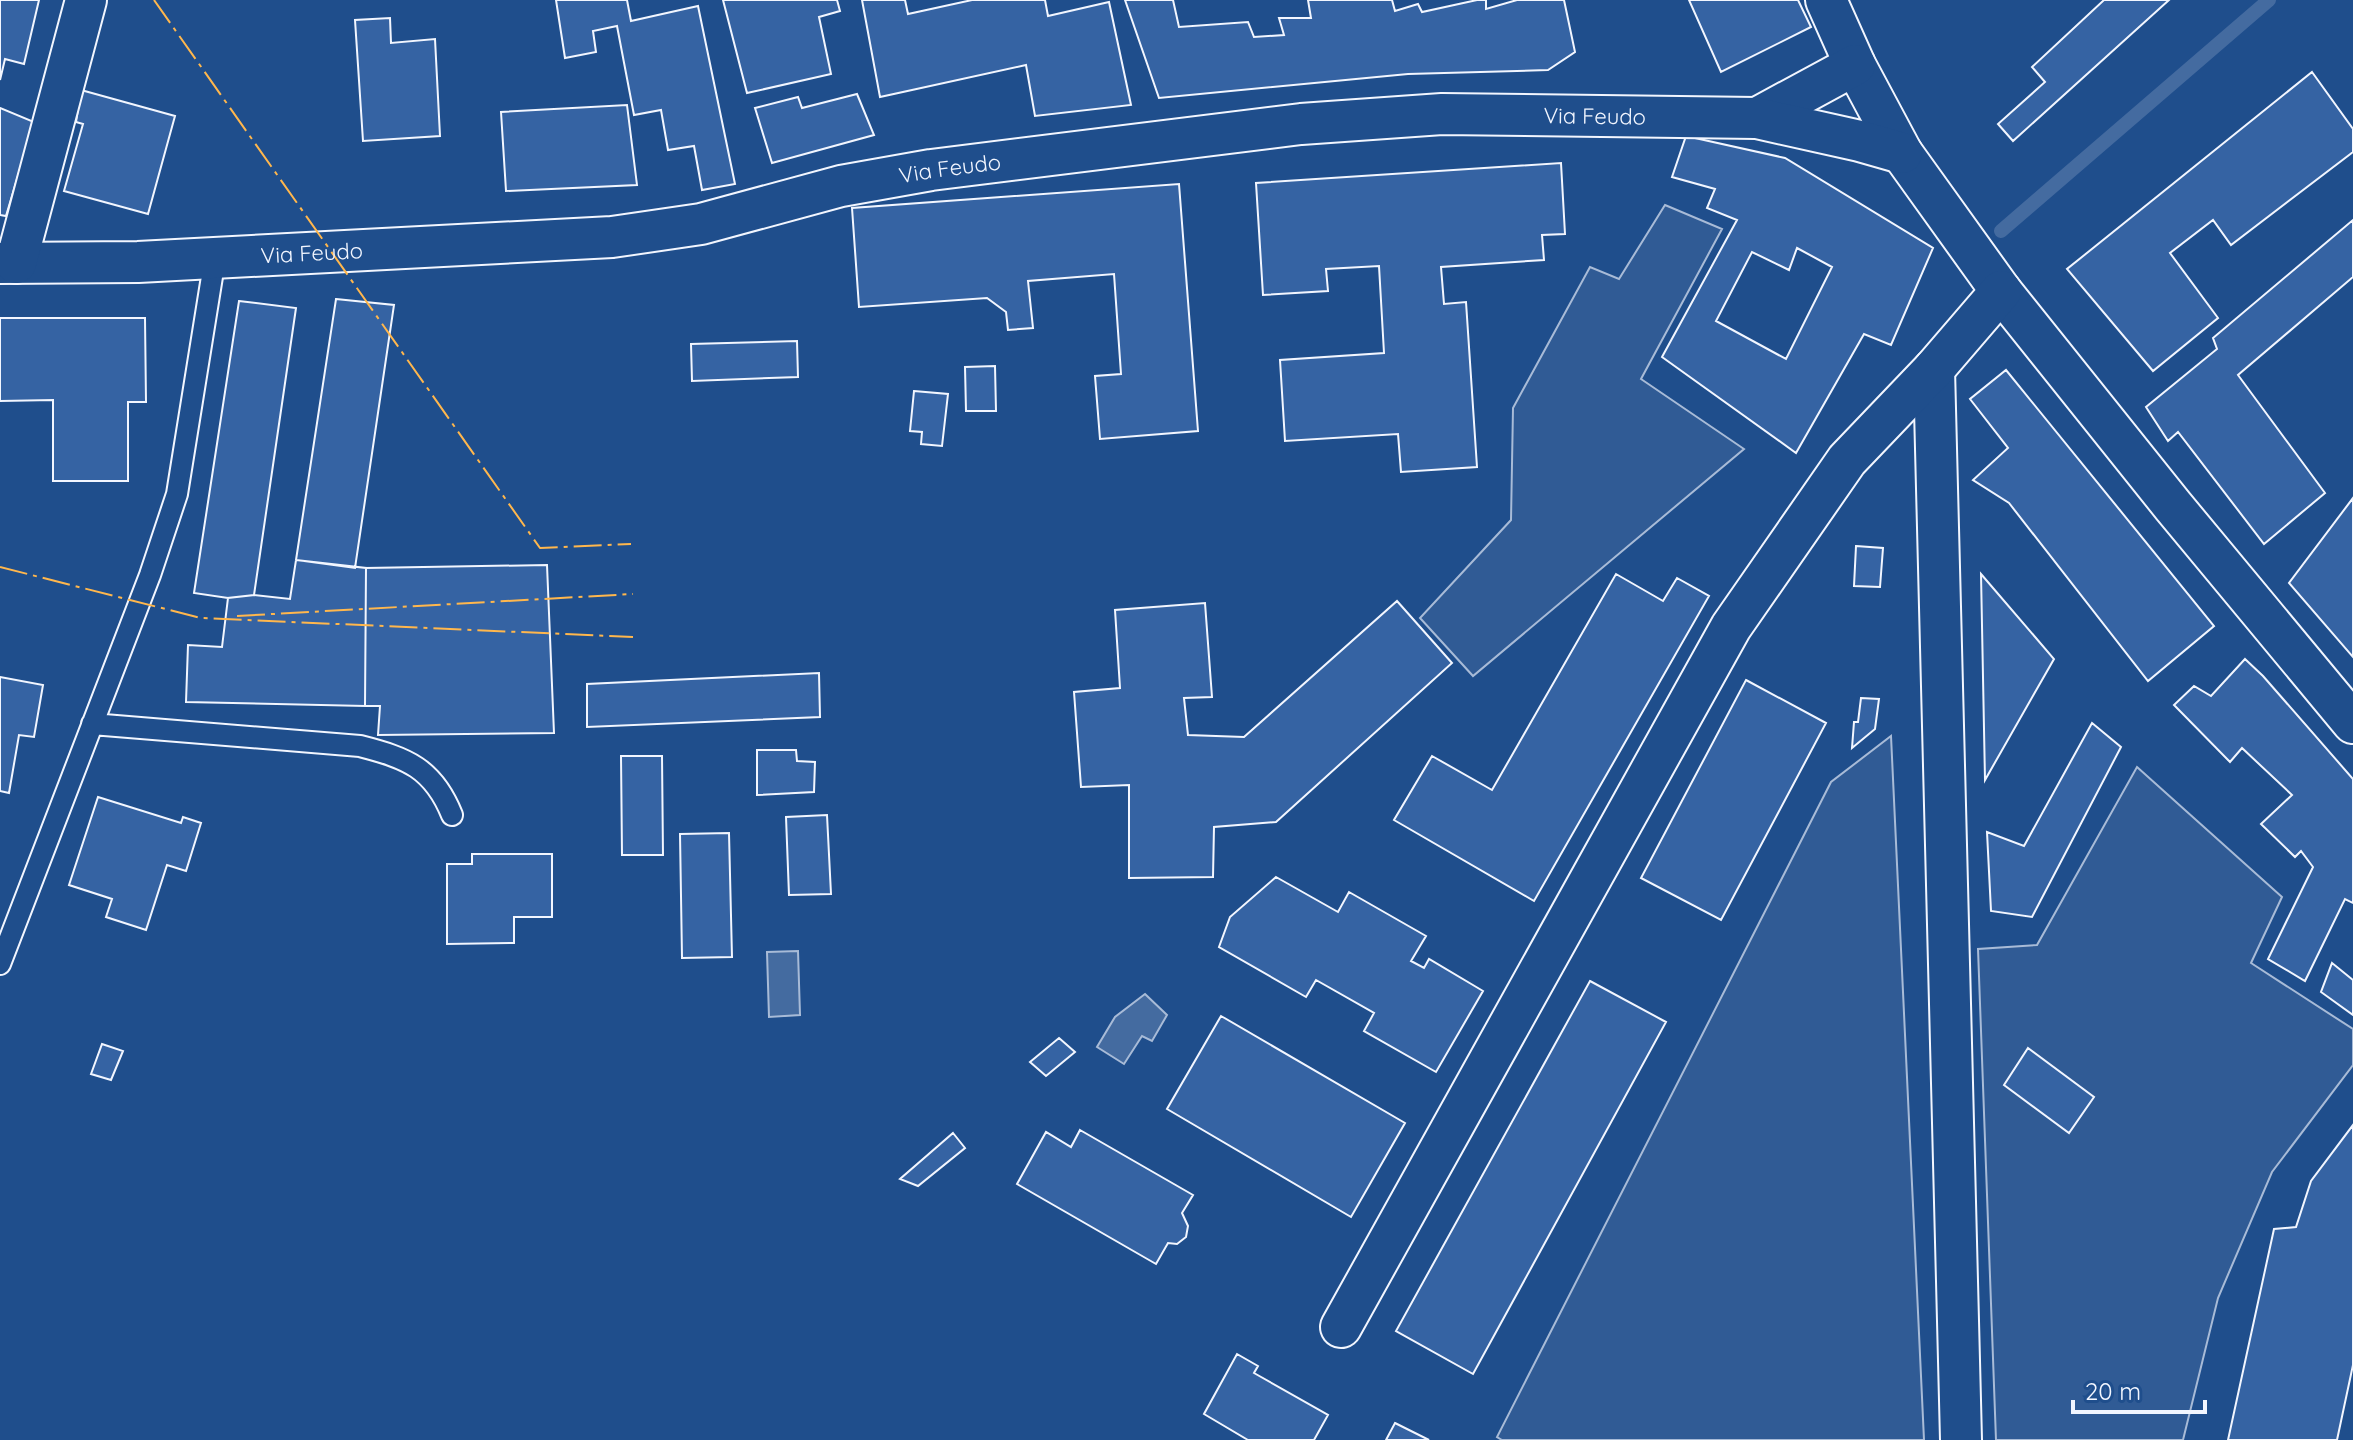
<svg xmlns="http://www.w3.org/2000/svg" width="2353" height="1440" viewBox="0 0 2353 1440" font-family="Quicksand,sans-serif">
<rect width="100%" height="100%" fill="#1f4e8c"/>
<path fill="#305b95" stroke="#a8bbd7" stroke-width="2" d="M 1665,205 L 1722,229 L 1641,379 L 1744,449 L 1473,676 L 1420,618 L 1511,520 L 1513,408 L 1590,267 L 1619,279 Z
M 1891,736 L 1924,1440 L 1502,1440 L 1497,1437 L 1831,782 Z
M 2137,767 L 2282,897 L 2251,963 L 2353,1029 L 2353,1065 L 2272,1172 L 2218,1298 L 2183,1440 L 1996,1440 L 1978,949 L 2037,945 Z"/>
<path fill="#446ba0" stroke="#a8bbd7" stroke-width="2" d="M 798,951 L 800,1015 L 769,1017 L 767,952 Z
M 1145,994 L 1167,1015 L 1152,1041 L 1142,1036 L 1124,1064 L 1097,1047 L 1115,1017 Z"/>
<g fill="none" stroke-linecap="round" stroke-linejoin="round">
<path stroke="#446ba0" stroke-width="14" d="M 2001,231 L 2269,0"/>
</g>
<path fill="#3563a3" stroke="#f2f6ff" stroke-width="2" fill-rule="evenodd" d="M 0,0 L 39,0 L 24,64 L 5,59 L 0,80 Z
M 556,0 L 627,0 L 631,21 L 698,6 L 735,184 L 702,190 L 694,146 L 668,150 L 661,110 L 634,115 L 617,26 L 593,31 L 596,52 L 565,58 Z
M 723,0 L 837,0 L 840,11 L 819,17 L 831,74 L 747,93 Z
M 862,0 L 905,0 L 908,14 L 972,0 L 1045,0 L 1048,16 L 1109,2 L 1131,105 L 1035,116 L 1026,65 L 880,97 Z
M 1125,0 L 1173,0 L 1179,27 L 1248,22 L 1254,37 L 1284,35 L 1279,18 L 1311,18 L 1308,0 L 1392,0 L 1395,11 L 1418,4 L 1422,12 L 1477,0 L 1486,0 L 1486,9 L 1517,0 L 1564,0 L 1575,52 L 1548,70 L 1408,74 L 1159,98 Z
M 1689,0 L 1798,0 L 1811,27 L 1721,72 Z
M 2104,0 L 2169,0 L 2013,141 L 1998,124 L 2045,82 L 2032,67 Z
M 390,18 L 391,43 L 435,39 L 440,136 L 363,141 L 355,20 Z
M 2312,72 L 2353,129 L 2353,152 L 2231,245 L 2213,220 L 2170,253 L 2218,318 L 2153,371 L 2067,269 Z
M 81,90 L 175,116 L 148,214 L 64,191 L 83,124 L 76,122 Z
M 857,94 L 874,135 L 772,163 L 755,108 L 798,97 L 802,108 Z
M 627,105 L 637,185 L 506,191 L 501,112 Z
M 0,108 L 34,122 L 6,216 L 0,215 Z
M 1686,136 L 1785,158 L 1933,248 L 1891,345 L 1864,334 L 1796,453 L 1662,357 L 1737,220 L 1707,208 L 1715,189 L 1672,177 ZM 1797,248 L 1832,267 L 1786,359 L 1716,321 L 1752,252 L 1789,270 Z
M 1561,163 L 1565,234 L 1542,235 L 1544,260 L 1441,267 L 1444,304 L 1466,302 L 1477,467 L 1401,472 L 1398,434 L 1285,441 L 1280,360 L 1384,353 L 1379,266 L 1326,269 L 1328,291 L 1263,295 L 1256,183 Z
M 1179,184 L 1198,431 L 1100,439 L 1095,376 L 1121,374 L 1114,274 L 1028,281 L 1033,328 L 1008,330 L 1006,312 L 987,298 L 859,307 L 852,208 Z
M 2353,220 L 2353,277 L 2238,375 L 2325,493 L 2264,544 L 2178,432 L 2168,441 L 2146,407 L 2217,349 L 2213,338 Z
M 336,299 L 394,305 L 355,568 L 296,560 Z
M 239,301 L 296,308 L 254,595 L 228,598 L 194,593 Z
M 0,318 L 145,318 L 146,402 L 128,402 L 128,481 L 53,481 L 53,400 L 0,401 Z
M 797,341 L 798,377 L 692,381 L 691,344 Z
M 995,366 L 996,411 L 966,411 L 965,367 Z
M 2006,370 L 2214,626 L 2148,681 L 2009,503 L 1973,480 L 2008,448 L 1970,399 Z
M 914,391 L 948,394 L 942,446 L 921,444 L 922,432 L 910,431 Z
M 2353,498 L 2353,657 L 2289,583 Z
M 1856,546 L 1883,548 L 1880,587 L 1854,586 Z
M 296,560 L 366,568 L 365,706 L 186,702 L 188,645 L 222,647 L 228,598 L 254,595 L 290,599 Z
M 547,565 L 554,733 L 378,735 L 380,706 L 365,706 L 366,568 Z
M 1616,574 L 1663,601 L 1677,578 L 1709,596 L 1534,901 L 1394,820 L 1432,756 L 1492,790 Z
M 1981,574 L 2054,659 L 1985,780 Z
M 1397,601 L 1452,663 L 1276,822 L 1214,827 L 1213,877 L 1129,878 L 1129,785 L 1081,787 L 1074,692 L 1120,688 L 1115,610 L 1205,603 L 1212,697 L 1184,698 L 1188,735 L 1244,737 Z
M 2245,659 L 2263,676 L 2353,779 L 2353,903 L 2345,899 L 2305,981 L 2268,959 L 2313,867 L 2301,851 L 2295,857 L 2261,824 L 2292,795 L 2242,748 L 2230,762 L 2174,705 L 2194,686 L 2211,696 Z
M 819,673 L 820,717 L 587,727 L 587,684 Z
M 0,677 L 43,685 L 34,737 L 19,735 L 9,793 L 0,791 Z
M 1746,680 L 1826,723 L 1721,920 L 1641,878 Z
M 1861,698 L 1879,699 L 1875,729 L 1852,748 L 1854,722 L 1858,722 Z
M 2092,723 L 2121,747 L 2032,917 L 1991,911 L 1987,832 L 2024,846 Z
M 757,750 L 796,750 L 797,761 L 815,762 L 814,792 L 757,795 Z
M 621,756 L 662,756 L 663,855 L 622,855 Z
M 98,797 L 181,823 L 183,817 L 201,823 L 186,871 L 167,865 L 146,930 L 106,917 L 112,899 L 69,885 Z
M 827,815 L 831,894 L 789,895 L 786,817 Z
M 729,833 L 732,957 L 682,958 L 680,834 Z
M 472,854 L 552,854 L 552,917 L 514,917 L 514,943 L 447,944 L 447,864 L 472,864 Z
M 1276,877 L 1338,912 L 1349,892 L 1426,936 L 1411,961 L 1424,968 L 1429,959 L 1483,991 L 1436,1072 L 1364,1031 L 1374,1013 L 1316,980 L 1306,997 L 1219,947 L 1230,917 Z
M 2332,963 L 2353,980 L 2353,1015 L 2321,992 Z
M 1590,981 L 1666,1022 L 1473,1374 L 1396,1331 Z
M 1221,1016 L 1405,1123 L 1351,1217 L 1167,1109 Z
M 1059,1038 L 1075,1052 L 1046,1076 L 1030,1062 Z
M 102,1044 L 123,1051 L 111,1080 L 91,1074 Z
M 2028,1048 L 2094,1097 L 2069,1133 L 2004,1085 Z
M 2353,1125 L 2353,1365 L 2337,1440 L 2228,1440 L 2274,1229 L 2296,1227 L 2311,1181 Z
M 1080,1130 L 1193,1195 L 1182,1213 L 1188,1226 L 1186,1237 L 1177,1244 L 1168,1243 L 1156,1264 L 1017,1184 L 1046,1132 L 1071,1147 Z
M 953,1133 L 965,1148 L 918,1186 L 900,1179 Z
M 1237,1354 L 1258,1366 L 1254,1373 L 1328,1415 L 1314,1440 L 1248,1440 L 1204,1414 Z
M 1395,1423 L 1429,1440 L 1386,1440 Z"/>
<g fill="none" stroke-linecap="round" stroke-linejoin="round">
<g stroke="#f2f6ff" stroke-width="24">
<path id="service" d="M 92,724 L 360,746 C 407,758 433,768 452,815
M 0,964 L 150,575 L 177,494 L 215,258"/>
</g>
<g stroke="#f2f6ff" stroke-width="44">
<g id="minor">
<path d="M 1826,0 L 1855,65 L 1902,153 L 2001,291 L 2173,506 L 2353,723"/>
<path d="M 1757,118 L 1855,65"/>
<path id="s1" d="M 0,263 L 138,262 L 612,237 L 701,224 L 841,186 L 931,170 L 1301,124 L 1442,114 L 1757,118 L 1860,141 L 1902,153"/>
<path d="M 16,263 L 86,0"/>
<path d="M 1934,369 L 1961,1440"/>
<path d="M 1341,1327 L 1731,627 L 1847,460 L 1934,369 L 2001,291"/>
</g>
</g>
<use href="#service" stroke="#1f4e8c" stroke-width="20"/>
<use href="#minor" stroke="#1f4e8c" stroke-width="40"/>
<path stroke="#ffb74d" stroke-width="2" stroke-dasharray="28 6 4 6" stroke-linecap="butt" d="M 154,0 L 540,548 L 631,544
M 0,567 L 201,618 L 633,637
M 237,616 L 633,594"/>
</g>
<g text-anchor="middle" stroke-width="6" stroke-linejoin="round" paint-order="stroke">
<g font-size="22" fill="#f2f6ff" stroke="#1f4e8c">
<text dy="8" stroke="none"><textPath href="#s1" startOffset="1606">Via Feudo</textPath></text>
<text dy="8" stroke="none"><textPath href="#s1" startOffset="958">Via Feudo</textPath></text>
<text dy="8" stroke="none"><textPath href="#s1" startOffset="312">Via Feudo</textPath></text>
</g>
</g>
<path d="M2073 1400v12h132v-12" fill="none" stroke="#f2f6ff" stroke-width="4"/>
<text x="2085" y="1400" font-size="24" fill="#f2f6ff" stroke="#1f4e8c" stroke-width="6" paint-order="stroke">20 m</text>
</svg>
